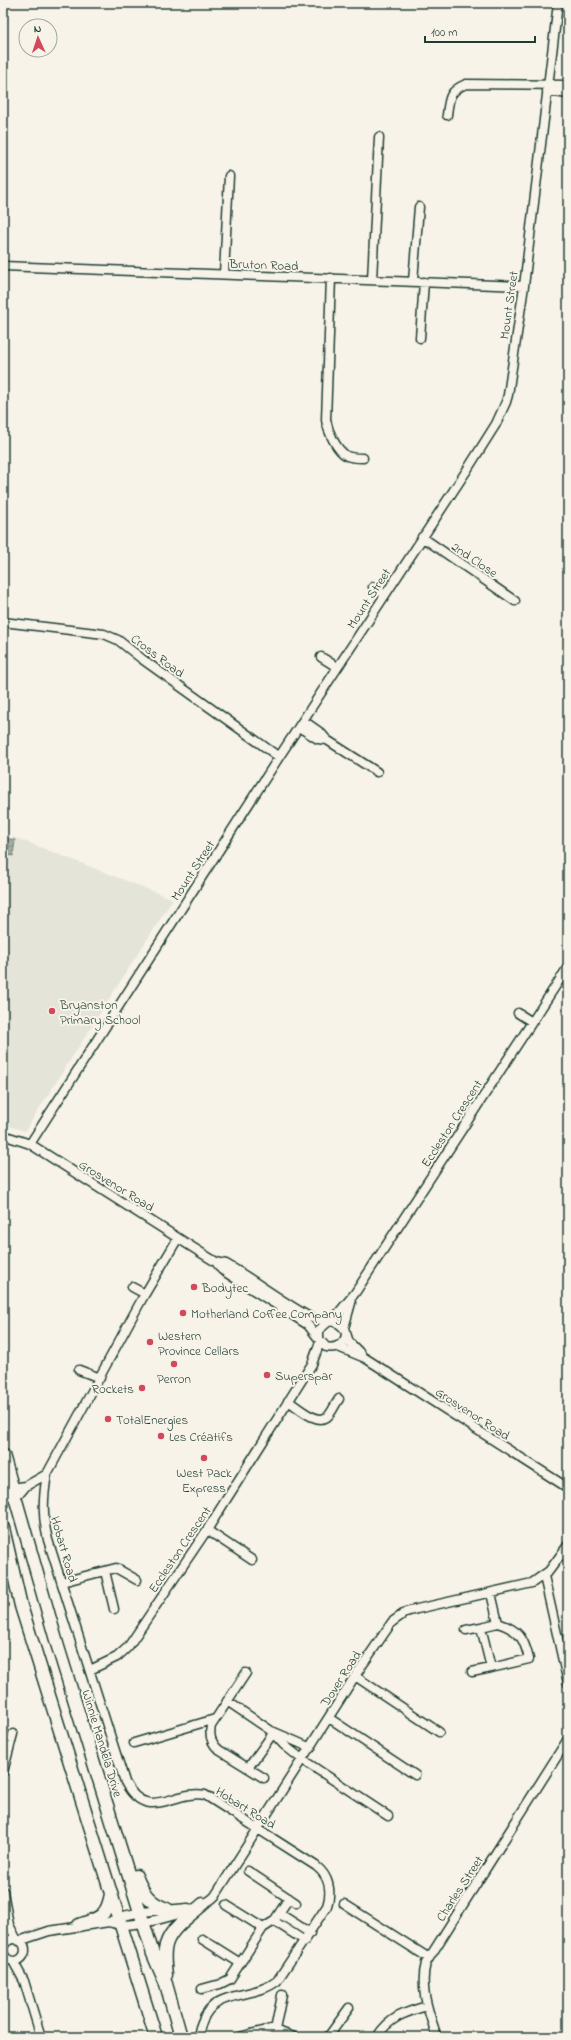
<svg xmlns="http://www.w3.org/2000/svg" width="571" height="2040" viewBox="0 0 571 2040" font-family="'Indie Flower',sans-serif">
<defs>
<pattern id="water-waves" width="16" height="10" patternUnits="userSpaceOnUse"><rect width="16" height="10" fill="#a4ada3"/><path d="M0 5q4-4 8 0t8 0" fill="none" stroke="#858e86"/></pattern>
</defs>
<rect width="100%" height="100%" fill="#f7f3e8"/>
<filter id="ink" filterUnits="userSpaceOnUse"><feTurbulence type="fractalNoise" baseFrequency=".025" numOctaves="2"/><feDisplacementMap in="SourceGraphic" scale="8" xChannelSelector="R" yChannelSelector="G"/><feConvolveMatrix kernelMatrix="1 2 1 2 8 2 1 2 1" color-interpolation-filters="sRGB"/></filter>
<g filter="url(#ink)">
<path fill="#e5e4d9" d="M 3,835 L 22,840 L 173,899 L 25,1131 L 3,1124 Z"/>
<path fill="url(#water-waves)" stroke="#6f8077" d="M 3,838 L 15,840 L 13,856 L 3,854 Z"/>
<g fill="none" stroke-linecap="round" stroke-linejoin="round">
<g stroke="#1f3d34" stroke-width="11">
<path id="minor" d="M 547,91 L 568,94
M 447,115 C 449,98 449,91 466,84 L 568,85
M 3,266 L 524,286
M 224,274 L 229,176
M 331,278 L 326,420 C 328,431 336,450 347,456 C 352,458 358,458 363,458
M 372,280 L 379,137
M 413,281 L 419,207
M 420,338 L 424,282
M 422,537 L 515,601
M 373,587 L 384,594
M 3,622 L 104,634 L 118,640 L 142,659 L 279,757
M 321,657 L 337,667
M 304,721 L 321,733 L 327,740 L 377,772
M 299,727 L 318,739 L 327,740
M 518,1013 L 532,1022
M 3,1135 L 30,1144 L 203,1254 L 216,1262 L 222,1270 L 308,1325 L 319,1339
M 30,1144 L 279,757 L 467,470 L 496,424 L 506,402 L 508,395 L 524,286 L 558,3
M 178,1238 L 142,1299 L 47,1474 C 43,1498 42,1516 48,1540 L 125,1782 C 147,1824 174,1789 205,1795 L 316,1866 C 329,1876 332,1891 327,1906 L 277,1981 C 253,2000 214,1988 202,2022 C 200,2027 198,2031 200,2037
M 216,1262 L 226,1264 C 254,1280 281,1301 310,1317 C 319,1322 332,1319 339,1324 C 354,1334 341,1351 326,1347 L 319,1339 L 319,1330 L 328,1322
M 132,1287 L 145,1294
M 332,1321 L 355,1293 L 568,967
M 344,1328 L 351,1303
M 346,1333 L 349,1342 L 361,1354
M 338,1347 L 365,1358 L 568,1488
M 79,1370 L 100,1378
M 288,1401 C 297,1406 316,1425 327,1417 C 332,1413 335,1404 339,1399
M 3,1489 L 26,1486 L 47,1474
M 3,1497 L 21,1492 L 26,1486
M 207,1530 L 252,1560
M 105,1571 L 114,1609
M 544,1576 L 568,1683
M 62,1582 L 116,1568 L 137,1580
M 491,1593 L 498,1623 C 519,1630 524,1638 529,1659 L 491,1668 L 481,1627 L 498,1623
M 466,1630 L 481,1627
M 90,1670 L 117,1657 L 128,1647 L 207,1530 L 312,1364 L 320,1342
M 472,1672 L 491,1668
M 246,1673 L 211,1726 C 209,1736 211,1743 219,1750 L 264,1778
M 355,1676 L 439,1732
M 227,1701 L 270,1730 L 284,1745 L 303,1760 L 388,1816
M 329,1718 L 415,1775
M 274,1732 L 311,1748
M 134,1743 L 215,1719
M 248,1768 L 274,1732
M 3,1772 L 13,1734
M 248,1871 L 296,1903
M 3,1891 L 9,1925 L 17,1940
M 344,1904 L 429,1958
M 226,1905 L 263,1928
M 280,1914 L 310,1933
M 274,1921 L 305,1941
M 109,1922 C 113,1923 118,1925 121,1925 C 143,1925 201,1911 215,1896 L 355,1676 L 392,1622 L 406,1612 L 417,1609 L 532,1583 L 549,1571 L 568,1545
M 202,1939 L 240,1963
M3 1950a11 11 0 1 1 22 0a11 11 0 1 1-22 0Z
M 19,1941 L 49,1931 L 109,1922 L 119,1917 L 141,1912 L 188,1908
M 13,1961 L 24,1981 L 41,2037
M 202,1989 L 220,1984 L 230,1979 L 263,1928 L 274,1921 L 289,1898
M 275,2030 L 282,1995
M 239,2037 L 271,2029 L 294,2037
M 328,2037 L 349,2008
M 377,2037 C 389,2017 406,2012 427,2006
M 437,2037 C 429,2013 419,1988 426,1963 L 568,1739"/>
</g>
<g stroke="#1f3d34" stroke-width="15">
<path id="primary" d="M 3,1455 L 58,1647 L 153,1954 L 166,1984 L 181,2037
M 3,1528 L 21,1606 L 156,2037
M 136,1876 C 143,1893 149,1903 167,1909
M 79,1925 C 99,1918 107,1917 111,1894
M 166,1975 C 165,1967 164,1958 165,1950 C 167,1930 189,1917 203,1904"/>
</g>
<use href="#minor" stroke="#f7f3e8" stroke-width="8"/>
<use href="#primary" stroke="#f7f3e8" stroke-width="12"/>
</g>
</g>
<g fill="#d1495b" stroke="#f7f3e8" stroke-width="1.5">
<circle cx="52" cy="1011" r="4"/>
<circle cx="194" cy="1287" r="4"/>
<circle cx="183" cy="1313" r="4"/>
<circle cx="150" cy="1342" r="4"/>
<circle cx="174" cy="1364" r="4"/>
<circle cx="267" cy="1375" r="4"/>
<circle cx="142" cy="1388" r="4"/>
<circle cx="108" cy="1419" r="4"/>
<circle cx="161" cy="1436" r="4"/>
<circle cx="204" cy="1458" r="4"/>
</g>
<g text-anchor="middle" stroke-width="4" stroke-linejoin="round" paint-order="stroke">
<g font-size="13" fill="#1f3d34" stroke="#f7f3e8">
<text transform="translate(264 264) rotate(2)" y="5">Bruton Road</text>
<text transform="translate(508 305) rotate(-82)" y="5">Mount Street</text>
<text transform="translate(475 559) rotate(34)" y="5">2nd Close</text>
<text transform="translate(368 598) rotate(-57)" y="5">Mount Street</text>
<text transform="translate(158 655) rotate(37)" y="5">Cross Road</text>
<text transform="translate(192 870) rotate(-57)" y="5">Mount Street</text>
<text transform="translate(451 1123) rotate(-57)" y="5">Eccleston Crescent</text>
<text transform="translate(117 1185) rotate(32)" y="5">Grosvenor Road</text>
<text transform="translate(473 1413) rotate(33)" y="5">Grosvenor Road</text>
<text transform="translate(65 1549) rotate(74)" y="5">Hobart Road</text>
<text transform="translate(179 1549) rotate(-56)" y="5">Eccleston Crescent</text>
<text transform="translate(340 1678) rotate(-57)" y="5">Dover Road</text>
<text transform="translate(103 1743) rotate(73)" y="5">Winnie Mandela Drive</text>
<text transform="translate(246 1807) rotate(32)" y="5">Hobart Road</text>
<text transform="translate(459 1888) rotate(-57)" y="5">Charles Street</text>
</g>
<g font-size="13" fill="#1f3d34" stroke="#f7f3e8" text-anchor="start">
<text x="60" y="1009">Bryanston<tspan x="60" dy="15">Primary School</tspan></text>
<text x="202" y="1292">Bodytec</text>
<text x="191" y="1318">Motherland Coffee Company</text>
<text x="158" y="1340">Western<tspan x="158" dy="15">Province Cellars</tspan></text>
<text x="275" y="1380">Superspar</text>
<text x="174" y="1383" text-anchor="middle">Perron</text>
<text x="134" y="1393" text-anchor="end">Rockets</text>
<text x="116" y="1424">TotalEnergies</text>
<text x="169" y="1441">Les Créatifs</text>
<text x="204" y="1477" text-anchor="middle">West Pack<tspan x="204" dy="15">Express</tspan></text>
</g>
</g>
<rect width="571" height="2040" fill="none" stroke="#f7f3e8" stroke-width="16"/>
<rect x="8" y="8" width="555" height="2024" fill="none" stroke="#1f3d34" stroke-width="1.5" filter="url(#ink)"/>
<g transform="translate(38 38) rotate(357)"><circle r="19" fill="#f7f3e8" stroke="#a1aaa0"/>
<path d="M0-3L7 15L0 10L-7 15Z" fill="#d1495b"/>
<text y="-6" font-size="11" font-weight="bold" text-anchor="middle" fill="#1f3d34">N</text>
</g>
<path d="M425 36v6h110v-6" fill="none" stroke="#1f3d34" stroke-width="2"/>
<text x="431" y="36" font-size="12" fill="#1f3d34" stroke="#f7f3e8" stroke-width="3" paint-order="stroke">100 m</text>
</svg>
